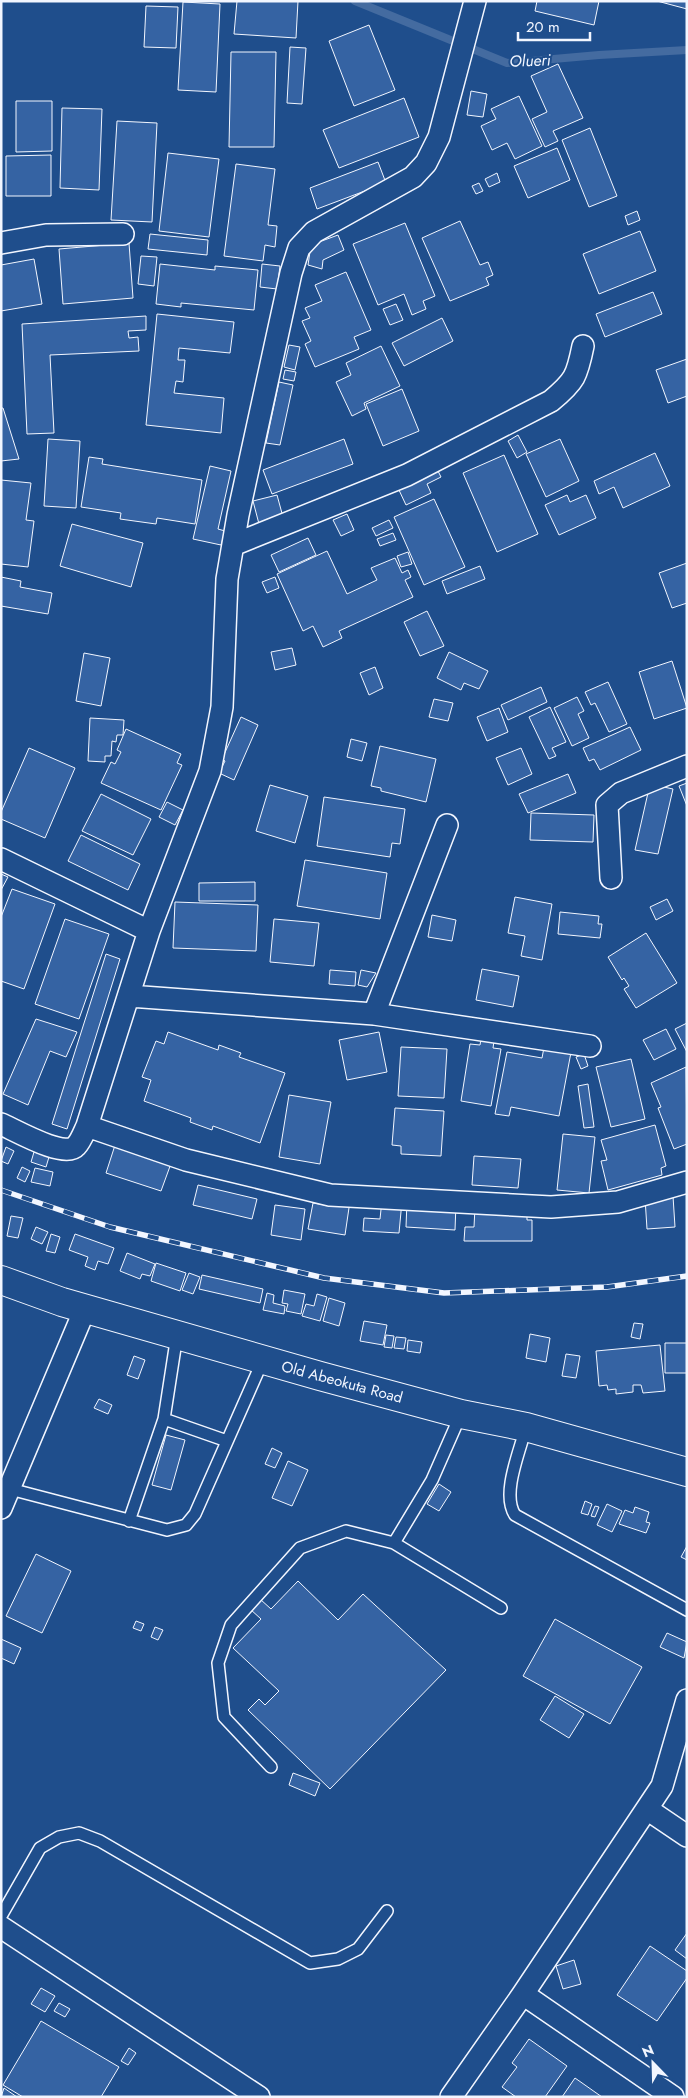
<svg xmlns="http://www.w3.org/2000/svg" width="688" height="2098" viewBox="0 0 688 2098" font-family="Jost,sans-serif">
<rect width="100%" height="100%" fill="#1f4e8c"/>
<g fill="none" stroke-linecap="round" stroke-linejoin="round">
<path stroke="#446ba0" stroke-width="8" d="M 355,1 L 507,63 L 599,55 L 687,50"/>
</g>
<path fill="#3563a3" stroke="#f2f6ff" d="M 237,1 L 298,1 L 296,38 L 234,34 Z
M 537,1 L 599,1 L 594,25 L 535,11 Z
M 657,1 L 687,1 L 687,9 Z
M 183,2 L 220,4 L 216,92 L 178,90 Z
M 146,6 L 178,7 L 176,48 L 144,47 Z
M 369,25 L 395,90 L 354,106 L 329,41 Z
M 290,47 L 306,48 L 302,104 L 287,103 Z
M 231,52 L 276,52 L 274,147 L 229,147 Z
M 558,64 L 583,118 L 553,131 L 558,141 L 545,147 L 532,119 L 547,112 L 531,76 Z
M 471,91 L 487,94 L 483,117 L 467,115 Z
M 519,96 L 542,146 L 515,159 L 507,143 L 492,150 L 481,126 L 496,119 L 491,109 Z
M 404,98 L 419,137 L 339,168 L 323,130 Z
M 16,101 L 52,101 L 52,151 L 16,152 Z
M 62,108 L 102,109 L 99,190 L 60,188 Z
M 117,121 L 157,123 L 152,222 L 111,220 Z
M 590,128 L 617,196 L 589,207 L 562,140 Z
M 557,148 L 570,180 L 528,198 L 514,166 Z
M 168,153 L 219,159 L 209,237 L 159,231 Z
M 51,155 L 51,196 L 6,196 L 6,156 Z
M 378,162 L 386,183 L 317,209 L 310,188 Z
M 236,164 L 275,169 L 268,225 L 277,226 L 275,247 L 265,245 L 263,261 L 224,256 Z
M 497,173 L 500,182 L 489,187 L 485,179 Z
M 479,183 L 483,191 L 476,194 L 472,186 Z
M 637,211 L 640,220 L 628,225 L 625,216 Z
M 460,221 L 480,265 L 488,262 L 493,275 L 486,278 L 489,285 L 450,301 L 422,238 Z
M 405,223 L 435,296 L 423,301 L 426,309 L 412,315 L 404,294 L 378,305 L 353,244 Z
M 640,231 L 656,271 L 599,294 L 583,254 Z
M 150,234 L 208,240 L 207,255 L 148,249 Z
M 338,235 L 344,250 L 323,260 L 322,269 L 308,265 L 311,245 Z
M 129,243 L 133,298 L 63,304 L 59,249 Z
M 141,256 L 157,257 L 154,286 L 138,284 Z
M 34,259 L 42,304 L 1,311 L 1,265 Z
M 160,264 L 215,270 L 215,266 L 258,270 L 254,310 L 181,303 L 181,307 L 156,304 Z
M 262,264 L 280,266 L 277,289 L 260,287 Z
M 346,272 L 371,330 L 354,337 L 359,349 L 315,367 L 305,344 L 311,341 L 302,321 L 310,318 L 305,308 L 322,301 L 315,285 Z
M 653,292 L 662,314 L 605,337 L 596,314 Z
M 396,304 L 403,320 L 390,325 L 383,309 Z
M 157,314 L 234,322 L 230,353 L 179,348 L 178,360 L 185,360 L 183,382 L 176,381 L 174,393 L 224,398 L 221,433 L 146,425 Z
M 146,316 L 146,330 L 128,331 L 129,338 L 138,337 L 139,351 L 50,355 L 54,433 L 27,434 L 22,324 Z
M 442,318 L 453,341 L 404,366 L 392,343 Z
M 289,345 L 300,347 L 295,370 L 284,367 Z
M 381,346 L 400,386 L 364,403 L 366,409 L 352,416 L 336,382 L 351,375 L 346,363 Z
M 687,359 L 687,396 L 668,403 L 656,370 Z
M 285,370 L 296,372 L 294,381 L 283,379 Z
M 279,382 L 293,385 L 280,445 L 266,443 Z
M 402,389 L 419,431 L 383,446 L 366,404 Z
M 1,408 L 3,408 L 19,459 L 1,461 Z
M 518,435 L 527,452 L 517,458 L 508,441 Z
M 48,439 L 80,441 L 76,508 L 44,506 Z
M 344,439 L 353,464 L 272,494 L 263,470 Z
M 560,439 L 579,481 L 546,497 L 526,454 Z
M 655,453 L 670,486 L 623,508 L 614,487 L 599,494 L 594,481 Z
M 504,455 L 538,534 L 497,552 L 463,473 Z
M 89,457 L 103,459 L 102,464 L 202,480 L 195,524 L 157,518 L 156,524 L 120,519 L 121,513 L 81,507 Z
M 210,466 L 231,471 L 218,529 L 225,531 L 221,545 L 193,539 Z
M 437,469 L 441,477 L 427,484 L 431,493 L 406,505 L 398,488 Z
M 1,480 L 31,483 L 26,520 L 34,521 L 28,567 L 1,564 Z
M 277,495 L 283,517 L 259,524 L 253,501 Z
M 567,495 L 570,502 L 586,495 L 596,518 L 559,535 L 545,505 Z
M 434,499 L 465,567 L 424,585 L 394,517 Z
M 347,514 L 354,530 L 341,536 L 333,520 Z
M 389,520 L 393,528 L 376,536 L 372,528 Z
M 72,524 L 143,543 L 131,587 L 60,566 Z
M 393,533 L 396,540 L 380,546 L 377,539 Z
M 308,538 L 316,555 L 279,572 L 271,555 Z
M 327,551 L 347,594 L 377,580 L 371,568 L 395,558 L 402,573 L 408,570 L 411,577 L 405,580 L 413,597 L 339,631 L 342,638 L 323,647 L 313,626 L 303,631 L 277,574 Z
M 408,552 L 412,564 L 401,567 L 397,556 Z
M 687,563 L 687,603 L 672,608 L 659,573 Z
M 480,566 L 485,579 L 447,594 L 442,581 Z
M 1,577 L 21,581 L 20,587 L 52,593 L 48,614 L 1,606 Z
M 275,577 L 279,588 L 267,593 L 262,582 Z
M 427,611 L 444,646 L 420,656 L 404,622 Z
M 292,648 L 296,665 L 275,670 L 271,652 Z
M 449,652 L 488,671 L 479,689 L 464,683 L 461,690 L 437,678 Z
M 84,653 L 110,658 L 101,706 L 76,701 Z
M 672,661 L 687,708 L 654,719 L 639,672 Z
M 375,667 L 383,688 L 369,695 L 360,673 Z
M 608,682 L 627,724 L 609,732 L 595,703 L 591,705 L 585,692 Z
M 541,687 L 547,702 L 508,720 L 501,705 Z
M 577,697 L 584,711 L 578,714 L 589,738 L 572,746 L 554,708 Z
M 434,699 L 453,703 L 448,721 L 429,717 Z
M 550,707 L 566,742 L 552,748 L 556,756 L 549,759 L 529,717 Z
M 499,708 L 508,732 L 487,741 L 477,717 Z
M 241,717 L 258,725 L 234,780 L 219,773 L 225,761 L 222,759 Z
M 90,718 L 124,720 L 123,735 L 117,735 L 116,742 L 112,741 L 111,756 L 105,756 L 105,762 L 88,761 Z
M 630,727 L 641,750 L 600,770 L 594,759 L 589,761 L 583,748 Z
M 126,729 L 181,754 L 177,763 L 182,765 L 161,810 L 101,783 L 111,762 L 115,764 L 121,752 L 117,750 Z
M 351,739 L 367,743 L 362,761 L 347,757 Z
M 380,746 L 436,759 L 426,802 L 381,791 L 381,788 L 371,786 Z
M 29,748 L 75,768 L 45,838 L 1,819 L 1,812 Z
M 521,748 L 532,774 L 508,785 L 496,758 Z
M 568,774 L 576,793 L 528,813 L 519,794 Z
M 687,783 L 687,806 L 679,786 Z
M 650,784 L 673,789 L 658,854 L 635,850 Z
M 270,785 L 308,796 L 295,843 L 256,831 Z
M 101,794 L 151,819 L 133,855 L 82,831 Z
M 324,797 L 405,809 L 400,844 L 392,843 L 390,857 L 317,846 Z
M 167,802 L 183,810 L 175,825 L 159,817 Z
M 531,813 L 594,815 L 593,842 L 530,840 Z
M 81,835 L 140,864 L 128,890 L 68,861 Z
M 305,860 L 387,873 L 380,919 L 297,906 Z
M 1,874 L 8,877 L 1,890 Z
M 255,882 L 255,901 L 199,901 L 199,883 Z
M 12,889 L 55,904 L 24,989 L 1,981 L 1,917 Z
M 515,897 L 552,904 L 542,960 L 521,956 L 525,936 L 508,933 Z
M 667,899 L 673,911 L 656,920 L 650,907 Z
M 175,902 L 258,905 L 256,951 L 173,948 Z
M 560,912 L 599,916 L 598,924 L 602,924 L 600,938 L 558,934 Z
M 432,915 L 456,920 L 452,941 L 428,937 Z
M 65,919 L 109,934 L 79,1019 L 35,1004 Z
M 274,919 L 319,923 L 314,966 L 270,962 Z
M 646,933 L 677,983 L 636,1008 L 624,989 L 629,986 L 624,978 L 622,980 L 608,957 Z
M 106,954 L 120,959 L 67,1129 L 52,1124 Z
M 482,969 L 519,976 L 513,1007 L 476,1000 Z
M 330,970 L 356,972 L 355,986 L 329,984 Z
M 361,970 L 376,973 L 367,987 L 358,985 Z
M 36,1019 L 77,1032 L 66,1057 L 50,1051 L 28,1105 L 3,1094 Z
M 687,1023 L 687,1052 L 675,1029 Z
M 666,1029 L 676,1049 L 654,1060 L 643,1040 Z
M 168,1032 L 218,1050 L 219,1045 L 241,1053 L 239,1057 L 285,1073 L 260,1143 L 213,1126 L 212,1130 L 190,1122 L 191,1118 L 144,1101 L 151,1080 L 142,1077 L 156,1041 L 164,1044 Z
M 379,1032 L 387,1072 L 347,1080 L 339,1040 Z
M 482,1033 L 495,1035 L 493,1048 L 501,1049 L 491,1106 L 461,1101 L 470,1044 L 480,1045 Z
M 545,1042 L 572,1047 L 559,1116 L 511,1107 L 509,1116 L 495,1114 L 507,1052 L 542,1058 Z
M 401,1047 L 447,1049 L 444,1098 L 398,1096 Z
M 584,1054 L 588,1066 L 581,1069 L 576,1057 Z
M 631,1059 L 645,1119 L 611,1127 L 596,1067 Z
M 686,1067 L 687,1144 L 674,1149 L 658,1108 L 661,1107 L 651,1083 Z
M 588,1084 L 594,1127 L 584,1128 L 578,1086 Z
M 289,1095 L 331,1102 L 320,1164 L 279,1157 Z
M 395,1108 L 444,1111 L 441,1156 L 401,1154 L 401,1146 L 392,1145 Z
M 655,1125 L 666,1166 L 661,1168 L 662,1175 L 608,1190 L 601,1161 L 607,1160 L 601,1140 Z
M 563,1134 L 595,1137 L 589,1193 L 557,1190 Z
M 117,1139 L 173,1158 L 161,1191 L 106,1173 Z
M 6,1147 L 14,1151 L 8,1164 L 1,1161 Z
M 34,1152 L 49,1157 L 46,1167 L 31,1162 Z
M 474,1156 L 521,1159 L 518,1188 L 472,1185 Z
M 22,1167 L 30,1171 L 25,1182 L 17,1178 Z
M 35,1168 L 53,1172 L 50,1186 L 31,1182 Z
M 198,1185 L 257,1199 L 252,1219 L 193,1205 Z
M 673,1196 L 675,1227 L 647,1229 L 645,1198 Z
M 326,1198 L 350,1201 L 345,1235 L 308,1229 L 313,1203 L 325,1205 Z
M 382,1200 L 402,1201 L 399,1233 L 363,1231 L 364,1218 L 380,1219 Z
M 407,1201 L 456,1204 L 455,1230 L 406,1227 Z
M 275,1205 L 305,1209 L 301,1240 L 271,1235 Z
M 475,1207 L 527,1208 L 527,1220 L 532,1220 L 532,1241 L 464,1241 L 465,1227 L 474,1227 Z
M 11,1216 L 23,1218 L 18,1238 L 7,1236 Z
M 36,1227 L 48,1232 L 42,1244 L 31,1239 Z
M 51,1234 L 60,1237 L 55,1253 L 46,1251 Z
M 75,1234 L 114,1248 L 108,1264 L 98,1261 L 95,1270 L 85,1266 L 88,1257 L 69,1250 Z
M 127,1253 L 155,1264 L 150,1276 L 142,1274 L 140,1279 L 120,1271 Z
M 156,1263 L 186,1273 L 180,1291 L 151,1281 Z
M 189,1273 L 200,1277 L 193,1294 L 182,1290 Z
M 202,1275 L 263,1289 L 260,1303 L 199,1289 Z
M 284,1290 L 305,1294 L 301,1314 L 286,1311 L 288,1304 L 282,1303 Z
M 267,1293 L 274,1295 L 273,1303 L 285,1306 L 284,1314 L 263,1310 Z
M 317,1294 L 327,1297 L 320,1321 L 302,1316 L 306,1304 L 314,1306 Z
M 329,1298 L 345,1303 L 339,1326 L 323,1321 Z
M 364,1321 L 387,1325 L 383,1345 L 360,1341 Z
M 634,1323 L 643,1324 L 640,1339 L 631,1337 Z
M 530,1334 L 550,1338 L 546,1362 L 526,1358 Z
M 386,1335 L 394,1336 L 392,1348 L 384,1347 Z
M 396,1337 L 406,1338 L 404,1349 L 394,1348 Z
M 408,1340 L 422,1342 L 420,1353 L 407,1351 Z
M 665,1343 L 687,1343 L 687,1373 L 665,1373 Z
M 660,1345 L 665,1391 L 643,1393 L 641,1385 L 633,1385 L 633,1392 L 616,1394 L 616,1389 L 608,1390 L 607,1385 L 599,1386 L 596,1351 Z
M 566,1354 L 580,1356 L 576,1378 L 562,1376 Z
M 134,1356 L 145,1360 L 138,1379 L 127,1375 Z
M 99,1399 L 112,1405 L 108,1414 L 94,1408 Z
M 166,1435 L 185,1440 L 171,1490 L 152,1485 Z
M 272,1448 L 282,1453 L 275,1468 L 265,1464 Z
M 288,1461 L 308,1470 L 292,1506 L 272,1498 Z
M 439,1484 L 451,1492 L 439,1511 L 427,1504 Z
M 585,1501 L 592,1504 L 588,1515 L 581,1513 Z
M 607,1504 L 622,1511 L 612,1532 L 597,1525 Z
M 595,1506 L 599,1507 L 595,1517 L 591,1516 Z
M 635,1507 L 649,1512 L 646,1522 L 650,1523 L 646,1533 L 619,1524 L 625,1510 L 633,1513 Z
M 687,1546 L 687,1560 L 681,1557 Z
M 36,1554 L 71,1571 L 42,1633 L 6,1616 Z
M 298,1581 L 338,1620 L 363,1594 L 446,1670 L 330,1789 L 248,1710 L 259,1699 L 265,1705 L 279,1691 L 233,1648 L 261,1619 L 250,1609 L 260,1599 L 271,1609 Z
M 555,1619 L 642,1667 L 610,1724 L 523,1676 Z
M 136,1621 L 144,1624 L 141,1631 L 133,1628 Z
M 155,1627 L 163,1630 L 158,1640 L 151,1637 Z
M 667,1633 L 687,1642 L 684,1658 L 660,1647 Z
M 1,1639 L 21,1648 L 14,1664 L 1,1658 Z
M 555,1696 L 584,1714 L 569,1738 L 540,1720 Z
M 293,1773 L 320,1783 L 315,1796 L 289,1785 Z
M 687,1933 L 687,1959 L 675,1950 Z
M 650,1946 L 687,1971 L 687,1978 L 657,2021 L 617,1995 Z
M 574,1960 L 581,1984 L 563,1989 L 556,1966 Z
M 41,1988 L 55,1996 L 45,2012 L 31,2004 Z
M 59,2003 L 70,2009 L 65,2017 L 54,2011 Z
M 41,2021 L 119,2067 L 101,2097 L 23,2097 L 3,2085 Z
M 529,2039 L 567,2066 L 545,2097 L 516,2097 L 502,2087 L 517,2067 L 512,2063 Z
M 129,2048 L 136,2053 L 128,2065 L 121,2061 Z
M 575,2078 L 602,2097 L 562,2097 Z
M 4,2088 L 17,2097 L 1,2097 Z"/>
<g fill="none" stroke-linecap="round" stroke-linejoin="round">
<g stroke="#f2f6ff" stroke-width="14">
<path id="service" d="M 164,1419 L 227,1441
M 526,1427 C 520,1451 501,1494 515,1515 L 687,1610
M 10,1489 L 167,1530 L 186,1525 L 195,1514 L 263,1360
M 129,1521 L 164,1419 L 177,1335
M 394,1543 L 432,1480 L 461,1414
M 271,1767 L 224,1717 L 218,1663 L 231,1625 L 300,1548 L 346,1531 L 394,1543 L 501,1608
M 1,1916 L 40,1848 L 59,1837 L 79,1833 L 100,1841 L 310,1963 L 338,1959 L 358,1949 L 387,1911"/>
</g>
<g stroke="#f2f6ff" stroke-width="24">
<path id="minor" d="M 1,243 L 46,235 L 123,234
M 233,545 L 407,475 L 551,401 C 575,381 577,376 583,346
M 1,859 L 149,931
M 611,878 L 607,805 L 621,793 L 687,766
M 129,996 L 374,1014 L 590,1046
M 374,1014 L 447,825
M 1,1124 C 15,1130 65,1159 76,1146 C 81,1141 84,1132 87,1126 L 149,931 L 210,771 L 222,707 L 227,579 L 238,515 L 291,273 L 299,248 L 314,232 L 413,177 L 426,163 L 439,137 L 475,1
M 87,1126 L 186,1160 L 330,1195 L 551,1207 L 618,1202 L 687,1182
M 1,1508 L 85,1309
M 647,1809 L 687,1836
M 1,1927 L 259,2097
M 523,1994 L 673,2097
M 451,2097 L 523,1994 L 662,1786 L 687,1700"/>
</g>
<g stroke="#f2f6ff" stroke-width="30">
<path id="trunk" d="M 1,1280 L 62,1302 L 320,1376 L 461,1414 L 526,1427 L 687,1472"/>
</g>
<use href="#service" stroke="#1f4e8c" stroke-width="11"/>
<use href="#minor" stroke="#1f4e8c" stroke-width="21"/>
<use href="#trunk" stroke="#1f4e8c" stroke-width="28"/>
<g stroke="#f2f6ff" stroke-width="5.5">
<path id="rail" d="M 1,1190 L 110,1227 L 324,1278 L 444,1293 L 607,1287 L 687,1276"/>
</g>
<use href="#rail" stroke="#1f4e8c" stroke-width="4" stroke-dasharray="11" stroke-linecap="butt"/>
</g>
<g text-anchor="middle" stroke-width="4" stroke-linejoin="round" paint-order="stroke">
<g font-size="15" fill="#f2f6ff" stroke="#1f4e8c">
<text transform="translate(342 1382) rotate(15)" y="5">Old Abeokuta Road</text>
</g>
<g font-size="16" font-style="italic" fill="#f2f6ff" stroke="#1f4e8c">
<text transform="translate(530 60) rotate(-2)" y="6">Olueri</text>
</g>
</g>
<rect width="688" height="2098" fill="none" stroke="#f2f6ff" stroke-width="5"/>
<g transform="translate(653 2063) rotate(337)" stroke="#1f4e8c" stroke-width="4" paint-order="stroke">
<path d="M0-4L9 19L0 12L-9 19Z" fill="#f2f6ff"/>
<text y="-8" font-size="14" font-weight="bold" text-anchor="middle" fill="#f2f6ff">N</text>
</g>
<path d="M518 32v8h72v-8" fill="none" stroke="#f2f6ff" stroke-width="2.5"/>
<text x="526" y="32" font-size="15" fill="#f2f6ff" stroke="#1f4e8c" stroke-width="4" paint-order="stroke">20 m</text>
</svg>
